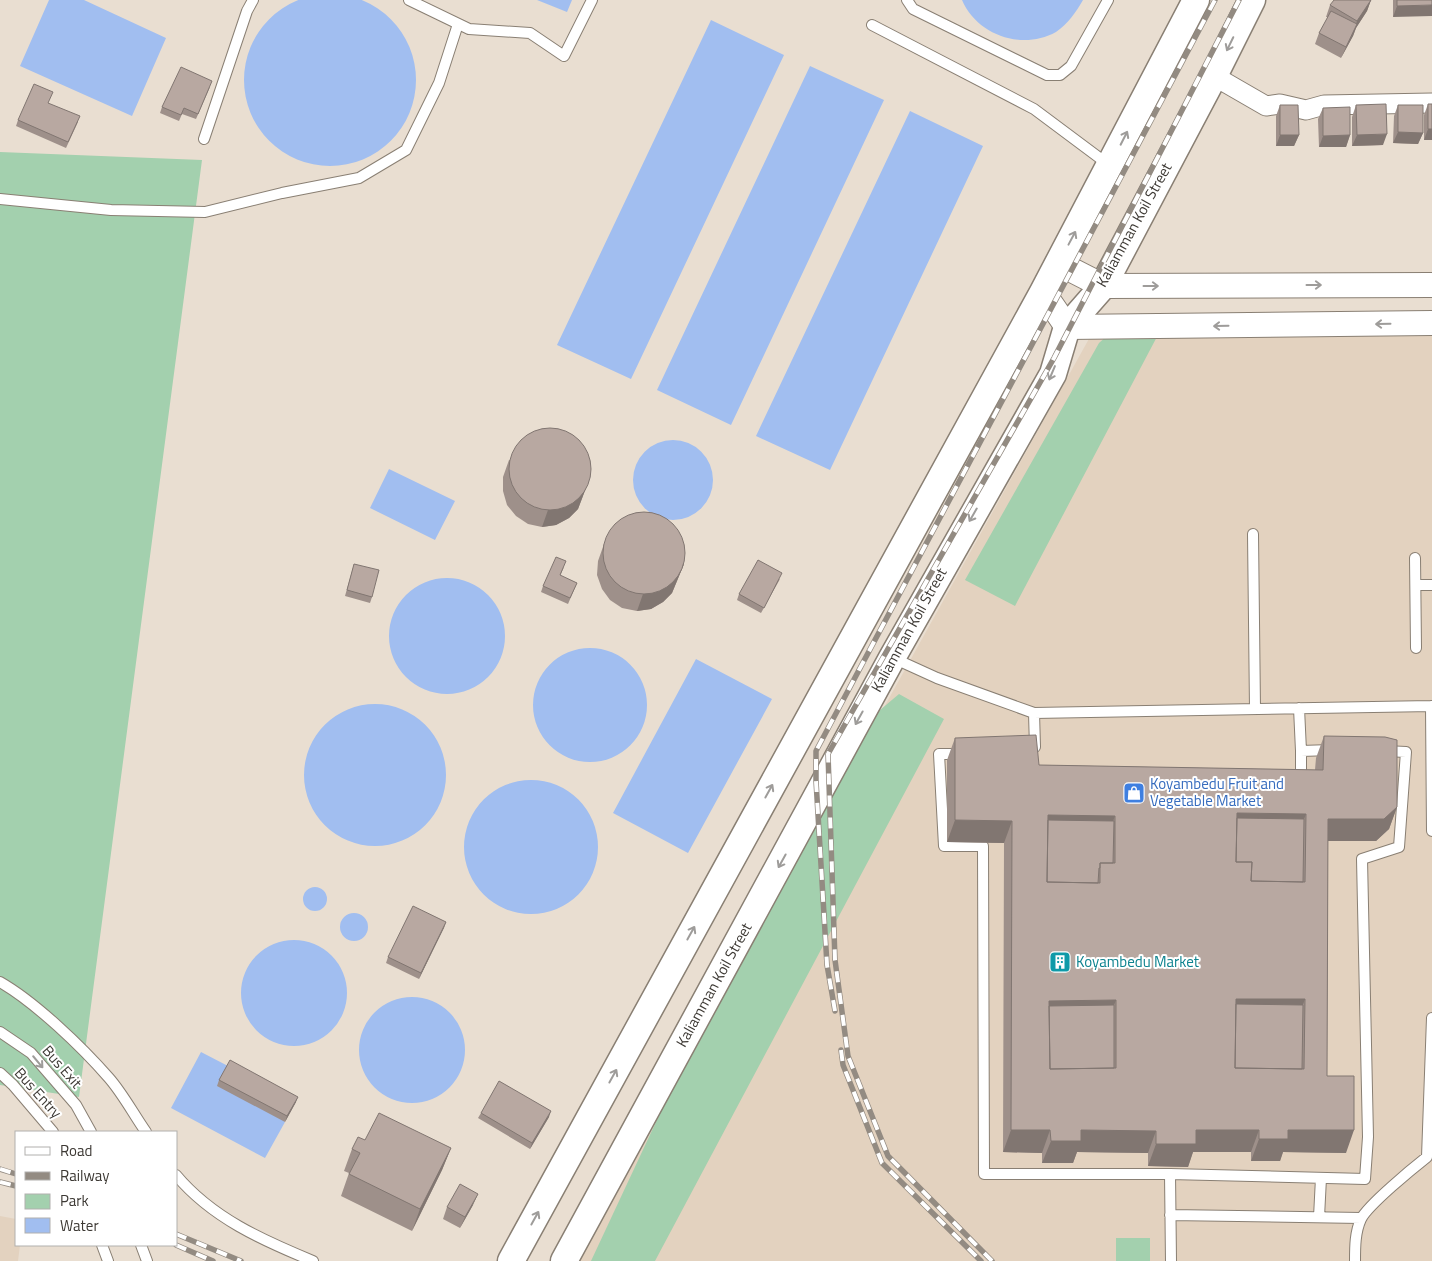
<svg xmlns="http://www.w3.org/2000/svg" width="1432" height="1261" viewBox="0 0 1432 1261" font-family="'Titillium Web',sans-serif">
<rect width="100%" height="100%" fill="#e9ded1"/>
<path fill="#e3d2bf" d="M 1100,319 L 1432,324 L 1432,1261 L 576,1261 Z
M 0,1216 L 16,1219 L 16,1245 L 20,1245 L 18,1261 L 0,1261 Z"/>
<path fill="#a3d0ae" d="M 0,152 L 202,160 L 79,1097 L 0,1085 Z
M 1160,331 L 1015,606 L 965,580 L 1099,343 L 1108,335 Z
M 899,694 L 944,719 L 655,1261 L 591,1261 L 828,754 Z
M 1116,1238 L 1150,1238 L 1150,1261 L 1116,1261 Z"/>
<path fill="#a1bef0" d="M244 80a86 86 0 1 1 172 0a86 86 0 1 1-172 0Z
M 49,0 L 84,0 L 166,38 L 132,116 L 20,66 Z
M 537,0 L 572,0 L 567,12 Z
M 962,0 L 1083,0 C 1076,12 1068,24 1056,32 C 1022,51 977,35 962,0 Z
M 711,20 L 784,55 L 631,379 L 557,345 Z
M 810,66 L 884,100 L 731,425 L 657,390 Z
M 910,111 L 983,146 L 830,470 L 756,436 Z
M633 480a40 40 0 1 1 80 0a40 40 0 1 1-80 0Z
M 389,469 L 455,501 L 435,540 L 370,508 Z
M389 636a58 58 0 1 1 116 0a58 58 0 1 1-116 0Z
M533 705a57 57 0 1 1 114 0a57 57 0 1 1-114 0Z
M 696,659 L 772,699 L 688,853 L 613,813 Z
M304 775a71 71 0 1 1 142 0a71 71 0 1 1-142 0Z
M464 847a67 67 0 1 1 134 0a67 67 0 1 1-134 0Z
M303 899a12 12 0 1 1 24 0a12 12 0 1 1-24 0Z
M340 927a14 14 0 1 1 28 0a14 14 0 1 1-28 0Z
M241 993a53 53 0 1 1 106 0a53 53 0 1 1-106 0Z
M359 1050a53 53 0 1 1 106 0a53 53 0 1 1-106 0Z
M 201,1052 L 228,1066 L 285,1122 L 265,1158 L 171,1108 Z"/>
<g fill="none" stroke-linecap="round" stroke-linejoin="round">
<g stroke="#897f73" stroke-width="12">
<path id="service" d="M 409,0 L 469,29 L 530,33 L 564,56 L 592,0
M 907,0 L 913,9 L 1047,75 L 1060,75 L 1071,66 L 1108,0
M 872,25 L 1034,109 L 1109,165
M 204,139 L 247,11 L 253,0
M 0,199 L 111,210 L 205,212 L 282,193 L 359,178 L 406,150 L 439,83 L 458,24
M 1253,534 L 1255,709
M 1415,558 L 1416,648
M 1416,585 L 1432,585
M 893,658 L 937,678 L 1034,713
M 1431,706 L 1432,831
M 1299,708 L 1301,751
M 1035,747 L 1034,713 L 1432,706
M 962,754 L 939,754 L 944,846 L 983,846 L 984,1174 L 1170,1174 L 1365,1179 L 1368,1137 L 1362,859 L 1399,847 L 1406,752 L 1385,751
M 1301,781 L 1301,751 L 1331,750
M 0,982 C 35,1002 82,1047 109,1078 C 123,1094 134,1115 146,1132
M 0,1032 L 31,1053 L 76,1105 L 91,1132
M 0,1073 L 13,1085 L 53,1132
M 1170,1174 L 1171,1261
M 176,1175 C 212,1218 262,1240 313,1261
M 1170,1215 L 1361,1218
M 1319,1217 L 1321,1178
M 102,1245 L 108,1261
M 141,1245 L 147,1261
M 1355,1261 C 1355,1247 1355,1232 1361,1219 C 1368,1205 1413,1168 1427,1157 L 1432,1018"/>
</g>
<g stroke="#897f73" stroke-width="21">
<path id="minor" d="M 1214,76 L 1266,106 L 1280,104 L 1306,110 L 1324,105 L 1432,103"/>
</g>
<g stroke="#897f73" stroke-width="26">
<path id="tertiary" d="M 1058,263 L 1103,286 L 1432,285
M 1043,292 L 1067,327 L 1432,323"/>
</g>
<g stroke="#897f73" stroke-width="29">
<path id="secondary" d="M 511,1261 L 1043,292 L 1196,0
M 564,1261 L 892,658 L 1053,374 L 1067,327 L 1103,286 L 1214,76 L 1252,0"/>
</g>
<use href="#service" stroke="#fff" stroke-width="10"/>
<use href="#minor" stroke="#fff" stroke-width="19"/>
<use href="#tertiary" stroke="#fff" stroke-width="24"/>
<use href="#secondary" stroke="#fff" stroke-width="26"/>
<g stroke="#938b82" stroke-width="5.5">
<path id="rail" d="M 835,1011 L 827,965 L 816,781 L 816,751 L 1215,0
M 841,1050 L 843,1065 L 882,1163 L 981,1261
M 0,1169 L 16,1174
M 0,1182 L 16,1186
M 176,1234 L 241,1261
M 176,1245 L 213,1261
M 992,1261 L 888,1156 L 848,1056 L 835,960 L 828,754 L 1054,358 L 1239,0"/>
</g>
<use href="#rail" stroke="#fff" stroke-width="4" stroke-dasharray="11" stroke-linecap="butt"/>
</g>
<path fill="#9e908a" d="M 1371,0 L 1367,11 L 1356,28 L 1353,36 L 1341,58 L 1315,44 L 1319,33 L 1328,17 L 1326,17 L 1330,5 Z
M 1393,0 L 1432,0 L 1393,17 Z
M 210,87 L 196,119 L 182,114 L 179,121 L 160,113 L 162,107 Z
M 48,103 L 78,122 L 66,148 L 16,126 L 18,120 Z
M 1428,104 L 1432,140 L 1424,140 L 1424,115 Z
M 1280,105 L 1299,135 L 1294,146 L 1276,146 L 1276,116 Z
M 1356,105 L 1383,145 L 1352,146 L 1352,117 Z
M 1398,105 L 1423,133 L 1418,144 L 1393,143 L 1394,116 Z
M 1323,108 L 1350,135 L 1346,147 L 1319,147 L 1318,119 Z
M 509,460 L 589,480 L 578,509 L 569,518 L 556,525 L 542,527 L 528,524 L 516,516 L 507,505 L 503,491 L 503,477 Z
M 604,544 L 684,564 L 672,593 L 663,602 L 651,609 L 637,611 L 622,608 L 610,600 L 602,589 L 597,575 L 598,561 Z
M 354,564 L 372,597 L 370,603 L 345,596 Z
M 564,567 L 560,576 L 577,583 L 568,604 L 541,592 L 543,586 Z
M 780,579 L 761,613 L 737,600 L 739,594 Z
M 1324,736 L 1397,807 L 1389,829 L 1376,841 L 1328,841 L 1327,1076 L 1346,1153 L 1283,1152 L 1280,1161 L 1251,1161 L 1251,1152 L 1193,1152 L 1188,1167 L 1148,1166 L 1148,1153 L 1077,1152 L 1073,1163 L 1042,1163 L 1042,1153 L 1003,1152 L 1004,843 L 947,842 L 947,760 L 955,738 L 1039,765 L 1315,770 L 1316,758 Z
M 446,922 L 419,979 L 386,963 L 388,957 Z
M 219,1080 L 296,1102 L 285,1122 L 217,1086 Z
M 481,1113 L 549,1117 L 530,1149 L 478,1118 Z
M 365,1140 L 451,1148 L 442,1170 L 412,1231 L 341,1196 L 349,1173 L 344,1171 L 352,1149 Z
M 473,1205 L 460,1228 L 443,1219 L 447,1207 Z"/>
<path fill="#817671" d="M 1371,0 L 1367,11 L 1356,28 L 1353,36 L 1341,58 L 1346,47 L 1353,33 L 1357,21 Z
M 1432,5 L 1432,16 L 1393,17 L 1397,6 Z
M 1428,129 L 1432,129 L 1432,140 L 1424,140 Z
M 1398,132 L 1423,133 L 1418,144 L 1393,143 Z
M 1387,134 L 1383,145 L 1352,146 L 1357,135 Z
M 1280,135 L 1299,135 L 1294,146 L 1276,146 Z
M 1350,135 L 1346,147 L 1319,147 L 1323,136 Z
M 589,480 L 578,509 L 569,518 L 556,525 L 542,527 L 548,510 Z
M 684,564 L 672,593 L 663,602 L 651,609 L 637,611 L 643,594 Z
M 1397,807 L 1389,829 L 1376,841 L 1320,841 L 1328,819 Z
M 1237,813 L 1306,814 L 1298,836 L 1234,835 Z
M 1048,815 L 1115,816 L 1107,838 L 1046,837 Z
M 955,820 L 1012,821 L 1004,843 L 947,842 Z
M 446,922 L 444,928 L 419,979 L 421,973 Z
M 1236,999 L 1305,999 L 1297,1022 L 1234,1021 Z
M 1116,1000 L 1108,1022 L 1047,1023 L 1049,1001 Z
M 298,1097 L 296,1102 L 285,1122 L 287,1116 Z
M 551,1111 L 549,1117 L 530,1149 L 532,1143 Z
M 1011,1130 L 1050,1130 L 1042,1153 L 1003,1152 Z
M 1081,1130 L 1156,1131 L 1148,1153 L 1077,1152 L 1073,1163 L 1042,1163 L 1051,1141 Z
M 1196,1130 L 1259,1130 L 1251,1152 L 1193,1152 L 1188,1167 L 1148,1166 L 1156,1144 Z
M 1288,1130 L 1354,1130 L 1346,1153 L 1283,1152 L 1280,1161 L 1251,1161 L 1259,1139 Z
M 451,1148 L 442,1170 L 412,1231 L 420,1209 Z
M 478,1194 L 473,1205 L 460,1228 L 465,1217 Z"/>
<path fill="#b8a8a1" stroke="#817671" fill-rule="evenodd" d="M 1334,0 L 1371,0 L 1357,21 L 1330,5 Z
M 1397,0 L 1432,0 L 1432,5 L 1397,6 Z
M 1331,11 L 1357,24 L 1346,47 L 1319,33 Z
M 181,67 L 212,81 L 198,114 L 184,108 L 181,115 L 162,107 Z
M 34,84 L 53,92 L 48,103 L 80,116 L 68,142 L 18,120 Z
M 1386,104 L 1387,134 L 1357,135 L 1356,105 Z
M 1428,104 L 1432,104 L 1432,129 L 1428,129 Z
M 1280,105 L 1298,105 L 1299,135 L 1280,135 Z
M 1398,105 L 1423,105 L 1423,133 L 1398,132 Z
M 1350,107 L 1350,135 L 1323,136 L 1323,108 Z
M509 469a41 41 0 1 1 82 0a41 41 0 1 1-82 0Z
M603 553a41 41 0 1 1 82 0a41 41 0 1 1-82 0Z
M 556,557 L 566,561 L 560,575 L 577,583 L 570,598 L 543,586 Z
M 758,560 L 782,573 L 764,608 L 739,594 Z
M 354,564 L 379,570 L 372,597 L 347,590 Z
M 1036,735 L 1039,765 L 1323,770 L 1324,736 L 1385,737 L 1397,740 L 1397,807 L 1384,819 L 1328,819 L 1327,1076 L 1354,1076 L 1354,1130 L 1288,1130 L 1288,1139 L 1259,1139 L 1259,1130 L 1196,1130 L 1196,1144 L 1156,1144 L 1156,1131 L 1081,1130 L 1081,1141 L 1051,1141 L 1050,1130 L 1011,1130 L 1012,821 L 955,820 L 955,738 ZM 1237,813 L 1306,814 L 1305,882 L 1251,881 L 1252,862 L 1236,862 ZM 1048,815 L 1115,816 L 1115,863 L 1100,863 L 1100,883 L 1047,882 ZM 1236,999 L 1305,999 L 1304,1069 L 1235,1068 ZM 1116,1000 L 1116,1068 L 1050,1069 L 1049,1001 Z
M 1237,818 L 1304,819 L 1303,882 L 1251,881 L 1252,862 L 1236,862 Z
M 1048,820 L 1114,821 L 1113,863 L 1100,863 L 1100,868 L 1099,868 L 1098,883 L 1047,882 Z
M 413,906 L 446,922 L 421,973 L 388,957 Z
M 1236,1004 L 1303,1005 L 1302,1069 L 1235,1068 Z
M 1114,1005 L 1114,1068 L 1050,1069 L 1049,1006 Z
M 230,1060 L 298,1097 L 287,1116 L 219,1080 Z
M 499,1081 L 551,1111 L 532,1143 L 481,1113 Z
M 379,1113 L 451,1148 L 420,1209 L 349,1174 L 360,1153 L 352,1149 L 358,1137 L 365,1140 Z
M 460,1184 L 478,1194 L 465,1217 L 447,1207 Z"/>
<defs><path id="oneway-shaft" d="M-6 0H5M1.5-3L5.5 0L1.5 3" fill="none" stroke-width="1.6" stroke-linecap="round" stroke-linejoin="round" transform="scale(1.25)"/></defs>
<g stroke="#9e9c9a">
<use href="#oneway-shaft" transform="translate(1230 44) rotate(116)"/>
<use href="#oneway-shaft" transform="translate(1124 138) rotate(-63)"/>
<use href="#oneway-shaft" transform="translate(1072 238) rotate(-62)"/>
<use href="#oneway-shaft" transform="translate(1314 285)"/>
<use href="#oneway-shaft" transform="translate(1151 286)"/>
<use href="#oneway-shaft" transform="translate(1383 324) rotate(179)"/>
<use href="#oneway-shaft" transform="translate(1221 326) rotate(179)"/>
<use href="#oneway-shaft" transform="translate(1052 373) rotate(113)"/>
<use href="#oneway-shaft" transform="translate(973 515) rotate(120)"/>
<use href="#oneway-shaft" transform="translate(859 718) rotate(119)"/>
<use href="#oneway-shaft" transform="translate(769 791) rotate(-61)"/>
<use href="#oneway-shaft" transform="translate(782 861) rotate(119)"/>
<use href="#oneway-shaft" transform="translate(691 933) rotate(-61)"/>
<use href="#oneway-shaft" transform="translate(38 1062) rotate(50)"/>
<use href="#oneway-shaft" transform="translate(613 1076) rotate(-61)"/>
<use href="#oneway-shaft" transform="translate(535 1218) rotate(-61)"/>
</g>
<defs>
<g id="shop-square" transform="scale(1.125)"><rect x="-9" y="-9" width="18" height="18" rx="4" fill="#3f7fe0" stroke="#fff"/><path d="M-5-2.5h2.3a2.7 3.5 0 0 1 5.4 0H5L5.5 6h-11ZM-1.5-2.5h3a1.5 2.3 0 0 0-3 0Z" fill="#fff"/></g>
<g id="building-square" transform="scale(1.125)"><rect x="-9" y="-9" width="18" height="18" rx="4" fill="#0f9aa8" stroke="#fff"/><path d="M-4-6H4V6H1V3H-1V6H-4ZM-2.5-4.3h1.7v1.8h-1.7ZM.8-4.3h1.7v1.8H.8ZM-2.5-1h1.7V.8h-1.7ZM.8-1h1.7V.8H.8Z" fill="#fff"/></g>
</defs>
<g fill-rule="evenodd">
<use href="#shop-square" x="1134" y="793"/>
<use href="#building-square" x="1060" y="962"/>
</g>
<g text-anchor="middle" stroke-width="4" stroke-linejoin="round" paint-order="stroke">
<g font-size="15" fill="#3d3934" stroke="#fff">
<text transform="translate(1134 225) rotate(-61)" y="5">Kaliamman Koil Street</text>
<text transform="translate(909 630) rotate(-61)" y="5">Kaliamman Koil Street</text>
<text transform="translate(714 985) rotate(-61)" y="5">Kaliamman Koil Street</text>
<text transform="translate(62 1067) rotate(49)" y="5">Bus Exit</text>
<text transform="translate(38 1093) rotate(48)" y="5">Bus Entry</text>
</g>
<g font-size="15" fill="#366cbe" stroke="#fff" text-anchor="start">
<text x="1150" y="789">Koyambedu Fruit and<tspan x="1150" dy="17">Vegetable Market</tspan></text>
</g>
<g font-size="15" fill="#0d838f" stroke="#fff" text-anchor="start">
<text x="1076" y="967">Koyambedu Market</text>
</g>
</g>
<rect x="15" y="1131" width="162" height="115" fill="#ffffff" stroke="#b1b0ae"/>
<rect x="25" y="1147" width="25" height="8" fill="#ffffff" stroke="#b1b0ae"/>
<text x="60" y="1156" font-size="15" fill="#3d3934">Road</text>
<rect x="25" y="1172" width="25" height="8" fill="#938b82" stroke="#b1b0ae"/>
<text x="60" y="1181" font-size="15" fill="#3d3934">Railway</text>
<rect x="25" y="1194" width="25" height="15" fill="#a3d0ae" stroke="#b1b0ae"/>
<text x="60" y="1206" font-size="15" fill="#3d3934">Park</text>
<rect x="25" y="1218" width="25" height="15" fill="#a1bef0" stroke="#b1b0ae"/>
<text x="60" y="1231" font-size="15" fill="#3d3934">Water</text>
</svg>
